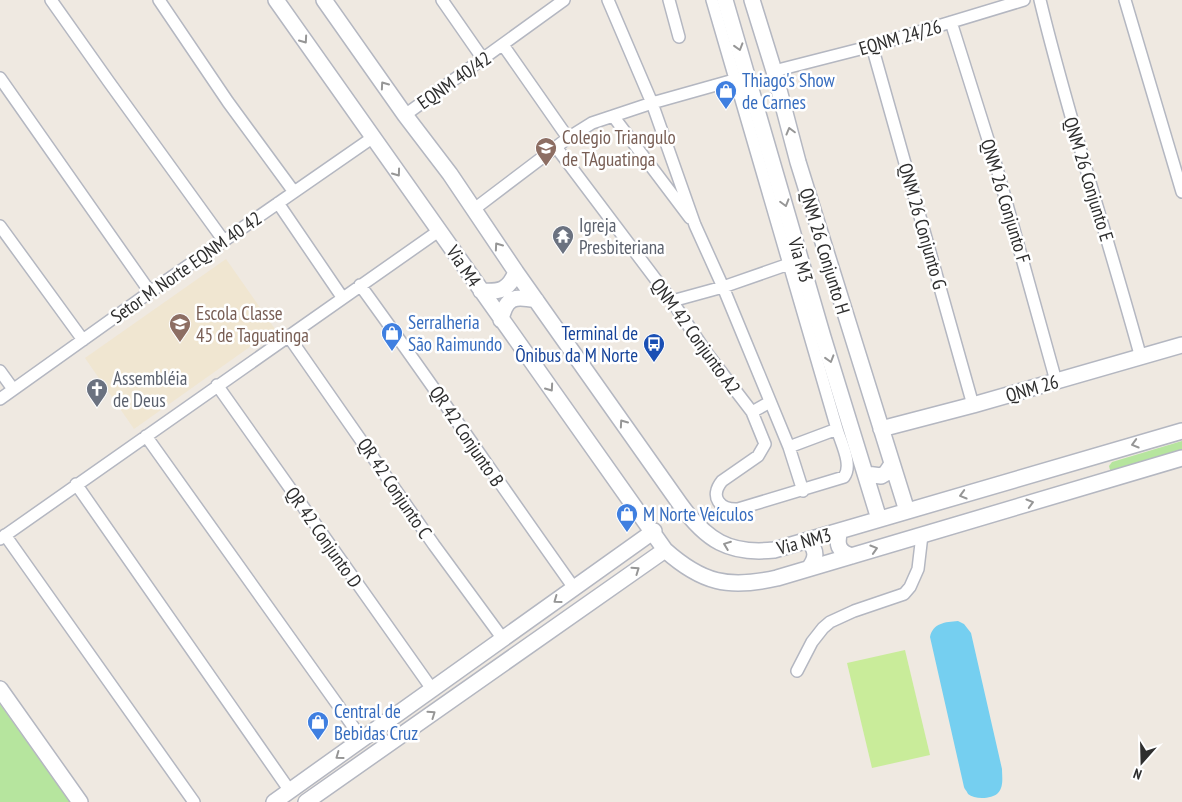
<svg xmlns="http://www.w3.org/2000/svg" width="1182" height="802" viewBox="0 0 1182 802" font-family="'PT Sans Narrow',sans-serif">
<rect width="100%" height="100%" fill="#efe9e1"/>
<path fill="#f0e6d1" d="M 226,259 L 275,329 L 134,429 L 85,358 Z"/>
<path fill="#b6e59e" d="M 1182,441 L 1182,454 L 1113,472 L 1110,470 L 1109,466 L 1112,462 Z
M 0,704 L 70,802 L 0,802 Z"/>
<path fill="#c9ec9a" d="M 905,650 L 930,755 L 872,768 L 847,663 Z"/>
<path fill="#75cff0" d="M 958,621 L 964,624 L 971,633 L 1002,769 C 1002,776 1004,787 998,793 C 992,799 975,800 968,794 C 968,793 964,788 964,787 L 930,637 C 933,623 945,622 958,621 Z"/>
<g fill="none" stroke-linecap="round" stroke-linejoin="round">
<g stroke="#b4b7c1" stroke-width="14">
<path id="street" d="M 51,0 L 109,82 L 224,241
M 159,0 L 228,102 L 294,192
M 442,0 L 483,59
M 608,0 L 652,103 L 695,225 L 723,287 L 789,447 L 803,491
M 669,0 L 679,37
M 712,0 L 837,429 L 789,447
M 1040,0 C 1069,120 1108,238 1141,358
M 1125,0 L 1182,192
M 951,22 L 996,165 L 1056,381
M 503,45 L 568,138
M 872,46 L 973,405
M 774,71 L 872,46 L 1024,0
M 0,78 L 150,292
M 405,115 L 564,0
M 613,116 L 690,218
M 556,147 L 672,301 L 706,352 L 752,412 L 770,402
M 278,203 L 342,297
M 473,210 L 568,138 L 592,123 L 652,103 L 741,78
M 0,226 L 83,340
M 360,285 C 433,385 502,487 574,588
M 672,301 L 723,287 L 789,264
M 289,337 L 434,545 L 503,639
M 0,371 L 13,389
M 217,385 L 432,689
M 0,399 L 150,292 L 372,138
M 752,412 L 765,444 L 758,456 L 722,481 C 709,497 720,510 738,509 L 844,477 C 853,465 841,443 837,429
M 146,436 L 362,739
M 76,484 L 290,791
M 5,535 L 194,802
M 0,539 L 440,230
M 797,671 L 812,642 L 823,628 L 830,622 L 854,611 L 904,594 L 910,587 L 918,569 L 922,535"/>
</g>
<g stroke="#b4b7c1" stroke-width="18">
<path id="secondary" d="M 276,0 L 665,550 C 702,583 728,589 777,578 L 1182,458
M 324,0 L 405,115 L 450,174 L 516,272 L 680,504 C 706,540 729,555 774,550 L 1182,431
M 725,0 L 823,337 L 879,519
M 752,0 L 774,71 L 798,162 L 907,511
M 481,291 C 500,292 508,291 516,272
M 501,320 C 506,296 515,296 536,300
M 881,429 L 973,405 L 1182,345
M 866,474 L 881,476 L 886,473 L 892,464
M 840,531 C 836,544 838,552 852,556
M 808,541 C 817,550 817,558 809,568
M 0,689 L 80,802
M 274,802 L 654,531
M 306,802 L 665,550"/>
</g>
<use href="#street" stroke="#fff" stroke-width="11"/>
<use href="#secondary" stroke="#fff" stroke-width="15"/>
</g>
<defs><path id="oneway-chevron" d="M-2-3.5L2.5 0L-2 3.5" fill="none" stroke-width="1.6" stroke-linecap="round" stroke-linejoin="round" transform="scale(1.25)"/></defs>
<g stroke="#969696">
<use href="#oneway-chevron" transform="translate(304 40) rotate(55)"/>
<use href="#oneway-chevron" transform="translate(739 47) rotate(73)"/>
<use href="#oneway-chevron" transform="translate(384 85) rotate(-125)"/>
<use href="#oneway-chevron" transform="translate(790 131) rotate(-105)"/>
<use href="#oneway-chevron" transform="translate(397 173) rotate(54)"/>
<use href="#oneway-chevron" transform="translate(785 203) rotate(74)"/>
<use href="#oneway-chevron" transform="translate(498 246) rotate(-125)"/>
<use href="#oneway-chevron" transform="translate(830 359) rotate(73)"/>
<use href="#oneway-chevron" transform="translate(550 388) rotate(55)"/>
<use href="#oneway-chevron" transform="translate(623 423) rotate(-125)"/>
<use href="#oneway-chevron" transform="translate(1135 444) rotate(164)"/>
<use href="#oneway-chevron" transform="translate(963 495) rotate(164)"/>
<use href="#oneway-chevron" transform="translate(1030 503) rotate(-16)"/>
<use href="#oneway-chevron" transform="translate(727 545) rotate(-159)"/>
<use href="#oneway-chevron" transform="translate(874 549) rotate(-17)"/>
<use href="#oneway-chevron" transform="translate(636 570) rotate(-35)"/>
<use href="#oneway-chevron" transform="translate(557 600) rotate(144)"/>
<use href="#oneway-chevron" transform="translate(432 714) rotate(-35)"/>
<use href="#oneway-chevron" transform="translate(339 756) rotate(144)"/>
</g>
<defs>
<g id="shop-pin" transform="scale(1.125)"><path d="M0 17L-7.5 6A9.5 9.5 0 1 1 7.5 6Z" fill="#3f7fe0" stroke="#fff"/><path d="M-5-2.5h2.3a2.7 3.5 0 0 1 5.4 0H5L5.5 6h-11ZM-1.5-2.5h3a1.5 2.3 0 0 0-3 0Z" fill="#fff"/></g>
<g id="school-pin" transform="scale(1.125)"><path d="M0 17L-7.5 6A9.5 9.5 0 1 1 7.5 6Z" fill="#8d6e63" stroke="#fff"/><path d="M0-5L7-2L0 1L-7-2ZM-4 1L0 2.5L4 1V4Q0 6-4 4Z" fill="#fff"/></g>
<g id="temple-pin" transform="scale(1.125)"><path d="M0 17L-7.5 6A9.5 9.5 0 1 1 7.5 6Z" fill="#6b7280" stroke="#fff"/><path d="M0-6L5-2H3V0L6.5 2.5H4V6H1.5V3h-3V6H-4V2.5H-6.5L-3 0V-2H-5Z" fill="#fff"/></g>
<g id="bus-pin" transform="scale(1.125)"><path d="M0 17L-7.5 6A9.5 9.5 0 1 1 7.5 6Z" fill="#1a4fb4" stroke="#fff"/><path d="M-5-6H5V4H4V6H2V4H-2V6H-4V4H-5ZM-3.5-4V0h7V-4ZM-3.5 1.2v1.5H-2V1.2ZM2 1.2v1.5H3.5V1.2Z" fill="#fff"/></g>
<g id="church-pin" transform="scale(1.125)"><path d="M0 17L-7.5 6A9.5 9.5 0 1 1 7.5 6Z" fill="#6b7280" stroke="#fff"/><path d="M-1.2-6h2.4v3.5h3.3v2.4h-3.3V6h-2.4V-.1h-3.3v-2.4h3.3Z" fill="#fff"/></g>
</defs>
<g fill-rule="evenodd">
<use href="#shop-pin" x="726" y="91"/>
<use href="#school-pin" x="546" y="148"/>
<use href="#temple-pin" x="563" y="236"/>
<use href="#school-pin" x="180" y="324"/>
<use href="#shop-pin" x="392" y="333"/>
<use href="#bus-pin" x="654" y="344"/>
<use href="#church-pin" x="97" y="389"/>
<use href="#shop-pin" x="627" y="514"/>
<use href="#shop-pin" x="318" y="722"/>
</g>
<g text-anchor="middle" stroke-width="5" stroke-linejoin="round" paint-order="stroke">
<g font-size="19" fill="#2e2e2e" stroke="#fff">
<text transform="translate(900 37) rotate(-16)" y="7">EQNM 24/26</text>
<text transform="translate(454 80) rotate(-35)" y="7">EQNM 40/42</text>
<text transform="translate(1089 179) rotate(73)" y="7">QNM 26 Conjunto E</text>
<text transform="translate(1006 201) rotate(73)" y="7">QNM 26 Conjunto F</text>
<text transform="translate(923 226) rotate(74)" y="7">QNM 26 Conjunto G</text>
<text transform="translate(825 251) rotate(73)" y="7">QNM 26 Conjunto H</text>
<text transform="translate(801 260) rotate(74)" y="7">Via M3</text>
<text transform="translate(464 266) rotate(56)" y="7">Via M4</text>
<text transform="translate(186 267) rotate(-35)" y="7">Setor M Norte EQNM 40 42</text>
<text transform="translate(696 336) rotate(54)" y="7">QNM 42 Conjunto A2</text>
<text transform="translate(1032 388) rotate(-16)" y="7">QNM 26</text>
<text transform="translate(467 436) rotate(56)" y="7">QR 42 Conjunto B</text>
<text transform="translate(395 488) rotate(56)" y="7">QR 42 Conjunto C</text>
<text transform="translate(324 537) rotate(55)" y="7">QR 42 Conjunto D</text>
<text transform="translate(804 541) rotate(-15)" y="7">Via NM3</text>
</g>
<g font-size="19" fill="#366cbe" stroke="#fff" text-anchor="start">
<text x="742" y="87">Thiago's Show<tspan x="742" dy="22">de Carnes</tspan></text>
<text x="408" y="329">Serralheria<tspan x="408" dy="22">São Raimundo</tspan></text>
<text x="643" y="521">M Norte Veículos</text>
<text x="334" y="718">Central de<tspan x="334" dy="22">Bebidas Cruz</tspan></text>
</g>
<g font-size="19" fill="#785e54" stroke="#fff" text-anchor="start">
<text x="562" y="144">Colegio Triangulo<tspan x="562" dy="22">de TAguatinga</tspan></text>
<text x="196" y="320">Escola Classe<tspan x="196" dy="22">45 de Taguatinga</tspan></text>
</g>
<g font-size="19" fill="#5b616d" stroke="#fff" text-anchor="start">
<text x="579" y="232">Igreja<tspan x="579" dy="22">Presbiteriana</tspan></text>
<text x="113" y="385">Assembléia<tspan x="113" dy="22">de Deus</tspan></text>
</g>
<g font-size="19" fill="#164399" stroke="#fff" text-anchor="end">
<text x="638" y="340">Terminal de<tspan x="638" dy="22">Ônibus da M Norte</tspan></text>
</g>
</g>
<g transform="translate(1142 762) rotate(200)" stroke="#ffffff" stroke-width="4" paint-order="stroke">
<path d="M0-4L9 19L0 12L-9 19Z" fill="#2e2e2e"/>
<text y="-8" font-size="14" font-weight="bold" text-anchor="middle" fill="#2e2e2e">N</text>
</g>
</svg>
